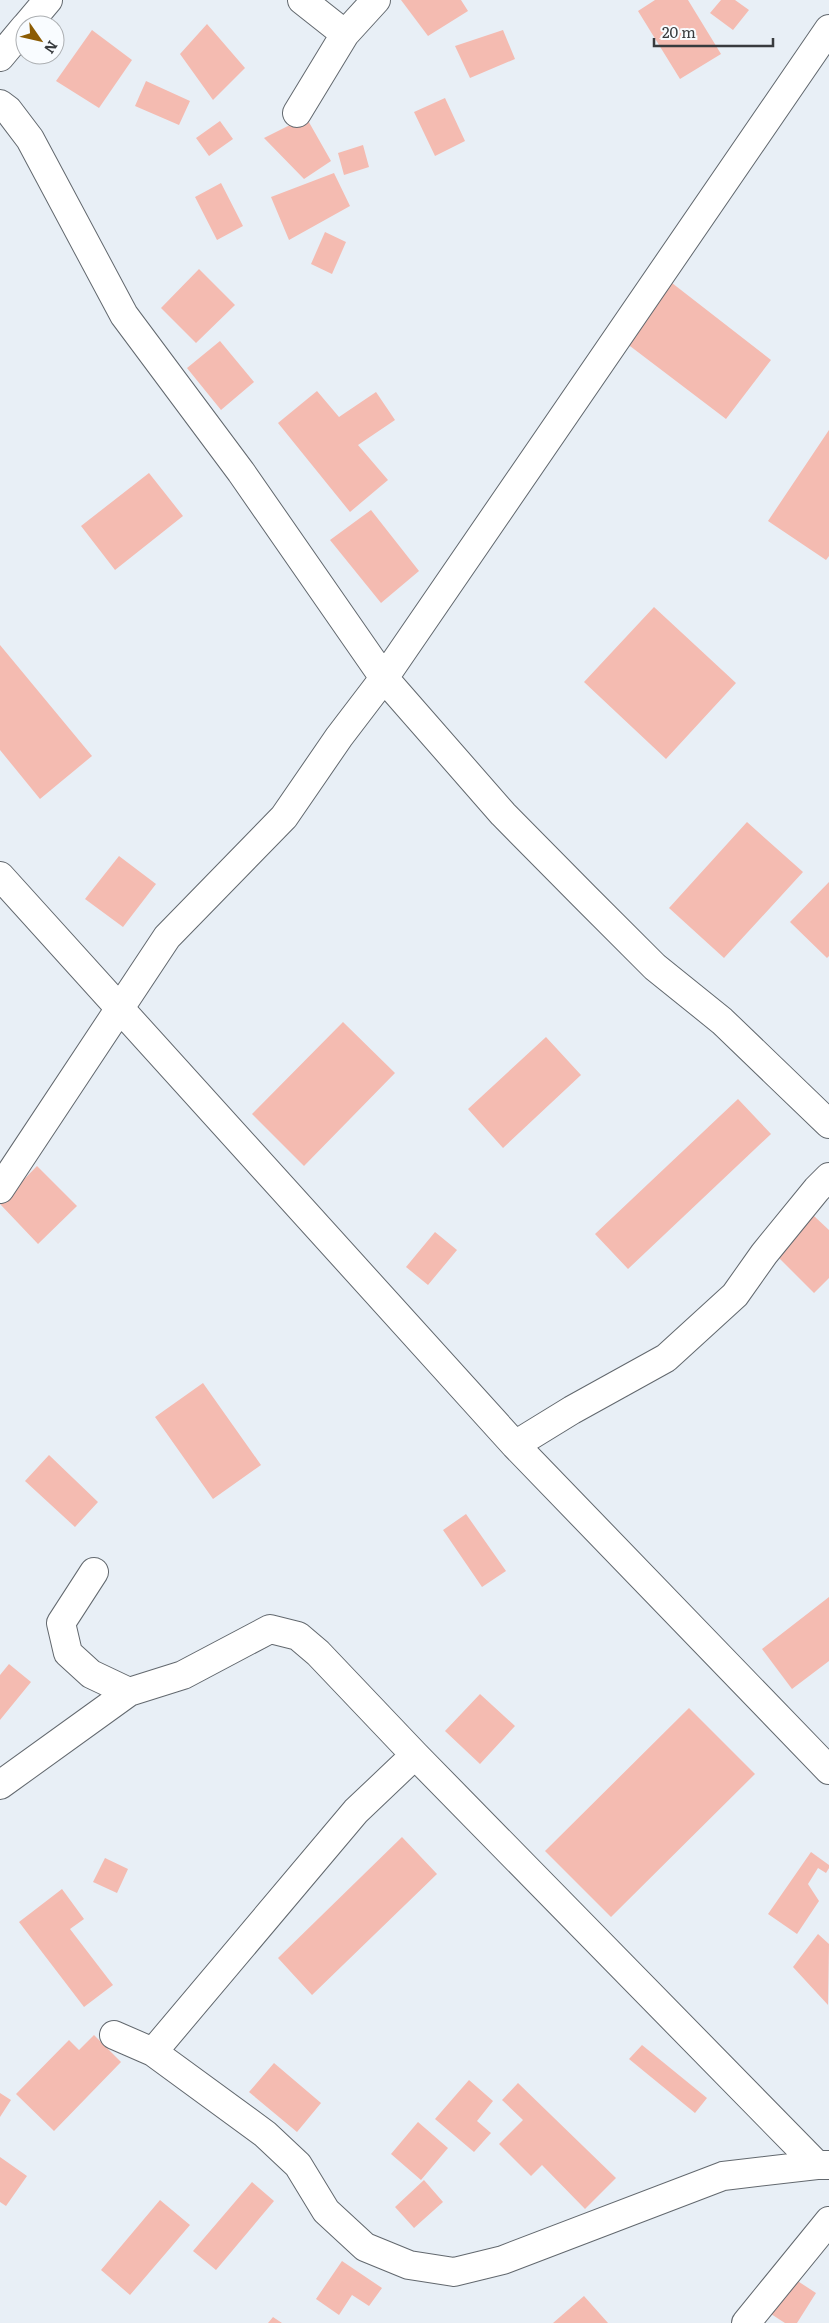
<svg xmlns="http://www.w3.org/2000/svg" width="829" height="2323" viewBox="0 0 829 2323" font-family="Literata,serif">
<rect width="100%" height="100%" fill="#e8eff6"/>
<path fill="#f4bbb1" d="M 401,0 L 461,0 L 468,11 L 428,36 Z
M 655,0 L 688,0 L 721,54 L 680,79 L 638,11 Z
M 721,0 L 735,0 L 749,10 L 733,30 L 710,13 Z
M 207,24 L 245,68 L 213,100 L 180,54 Z
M 92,30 L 132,60 L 99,108 L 56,81 Z
M 503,30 L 515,59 L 470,78 L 455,46 Z
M 146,81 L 190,101 L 179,125 L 135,106 Z
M 445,98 L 465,141 L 435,156 L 414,112 Z
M 306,117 L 331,161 L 304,179 L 264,138 Z
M 220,121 L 233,139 L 209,156 L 196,138 Z
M 363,145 L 369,167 L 344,175 L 338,153 Z
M 334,173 L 350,206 L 289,240 L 271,197 Z
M 221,183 L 243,226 L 217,240 L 195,197 Z
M 325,232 L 346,242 L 332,274 L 311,264 Z
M 199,269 L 235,305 L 196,343 L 161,308 Z
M 672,283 L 771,360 L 726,419 L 626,343 Z
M 220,341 L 254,382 L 221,410 L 187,368 Z
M 317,391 L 339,417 L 376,392 L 395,420 L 358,445 L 388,480 L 350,512 L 278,423 Z
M 829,430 L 829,556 L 826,560 L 768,521 Z
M 149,473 L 183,516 L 115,570 L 81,526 Z
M 371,510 L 419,571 L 381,603 L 330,540 Z
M 654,607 L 736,683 L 666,759 L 584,682 Z
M 0,645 L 92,756 L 40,799 L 0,750 Z
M 747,822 L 803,872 L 724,958 L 669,908 Z
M 119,856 L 156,884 L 123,927 L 85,899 Z
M 829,882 L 829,956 L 827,958 L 790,922 Z
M 343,1022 L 395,1073 L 304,1166 L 252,1114 Z
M 546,1037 L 581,1075 L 503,1148 L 468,1109 Z
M 738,1099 L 771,1134 L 628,1269 L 595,1234 Z
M 37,1166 L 77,1206 L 38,1244 L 0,1204 Z
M 814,1216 L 829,1230 L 829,1278 L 814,1293 L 776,1255 Z
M 435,1232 L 457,1250 L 428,1285 L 406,1267 Z
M 203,1383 L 261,1465 L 213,1499 L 155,1417 Z
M 49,1455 L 98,1502 L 75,1527 L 25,1481 Z
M 466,1514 L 506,1571 L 482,1587 L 443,1530 Z
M 829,1597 L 829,1661 L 792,1689 L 762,1649 Z
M 9,1664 L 31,1682 L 0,1720 L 0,1675 Z
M 480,1694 L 515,1726 L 480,1764 L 445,1731 Z
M 689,1708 L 755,1774 L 611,1917 L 545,1851 Z
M 402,1837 L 437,1874 L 312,1995 L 278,1958 Z
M 811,1852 L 829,1865 L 829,1868 L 826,1873 L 818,1868 L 808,1884 L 819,1901 L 797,1934 L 768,1914 Z
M 105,1858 L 128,1869 L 117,1893 L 93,1882 Z
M 62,1889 L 84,1919 L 70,1929 L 113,1985 L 84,2007 L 19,1922 Z
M 818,1934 L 829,1944 L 828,2005 L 793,1967 Z
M 94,2035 L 121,2062 L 54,2131 L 16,2094 L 69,2040 L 79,2050 Z
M 642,2045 L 707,2098 L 695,2113 L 629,2059 Z
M 274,2063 L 321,2103 L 297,2132 L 249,2092 Z
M 469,2080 L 493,2101 L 477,2121 L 491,2133 L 474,2152 L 435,2119 Z
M 518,2083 L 616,2178 L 585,2209 L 542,2165 L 531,2176 L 499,2144 L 523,2120 L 502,2100 Z
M 0,2093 L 11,2100 L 0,2117 Z
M 418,2122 L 448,2148 L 421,2180 L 391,2154 Z
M 0,2157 L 27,2176 L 6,2206 L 0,2202 Z
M 424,2180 L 443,2202 L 414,2228 L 395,2207 Z
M 252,2182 L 274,2201 L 216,2270 L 193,2251 Z
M 160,2200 L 190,2225 L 130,2295 L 101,2270 Z
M 342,2261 L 382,2288 L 369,2306 L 352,2295 L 339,2315 L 316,2299 Z
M 793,2278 L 816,2293 L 797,2323 L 785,2323 L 771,2314 Z
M 584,2296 L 608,2323 L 553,2323 Z
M 273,2317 L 282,2323 L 268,2323 Z"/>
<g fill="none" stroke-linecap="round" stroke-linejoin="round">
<g stroke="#62686e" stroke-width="30">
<path id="minor" d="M 302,0 L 345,34 L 376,0
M 27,25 L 48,0
M 0,57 L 25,27
M 0,104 L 8,110 L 30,139 L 124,315 L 241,472 L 384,678 L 503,814 L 585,897 L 655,967 L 722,1021 L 829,1124
M 297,113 L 345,34
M 0,876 L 515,1445 L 829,1770
M 0,1189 L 167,937 L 284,817 L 339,737 L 384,678 L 829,29
M 515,1445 L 572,1410 L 666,1358 L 735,1295 L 764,1254 L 817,1189 L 829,1177
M 129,1692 L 183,1675 L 270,1629 L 298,1636 L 318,1653 L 415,1755 L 817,2165 L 829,2165
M 0,1785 L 129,1692 L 91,1674 L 68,1653 L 61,1623 L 94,1572
M 114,2035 L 153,2052 L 356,1811 L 415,1755
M 153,2052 L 265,2134 L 298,2165 L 326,2211 L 365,2247 L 409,2265 L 454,2272 L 503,2260 L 723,2176 L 817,2165
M 746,2323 L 829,2221"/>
</g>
<use href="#minor" stroke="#fff" stroke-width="28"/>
</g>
<g transform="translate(40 40) rotate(124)"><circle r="24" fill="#f9fcff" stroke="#acafb2"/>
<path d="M0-4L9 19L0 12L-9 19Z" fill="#8c5c04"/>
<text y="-8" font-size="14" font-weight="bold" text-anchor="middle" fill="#383b3e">N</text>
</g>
<path d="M654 38v8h119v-8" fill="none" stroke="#383b3e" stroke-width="2.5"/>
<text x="662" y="38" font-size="15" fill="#383b3e" stroke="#f9fcff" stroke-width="4" paint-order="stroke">20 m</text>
</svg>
